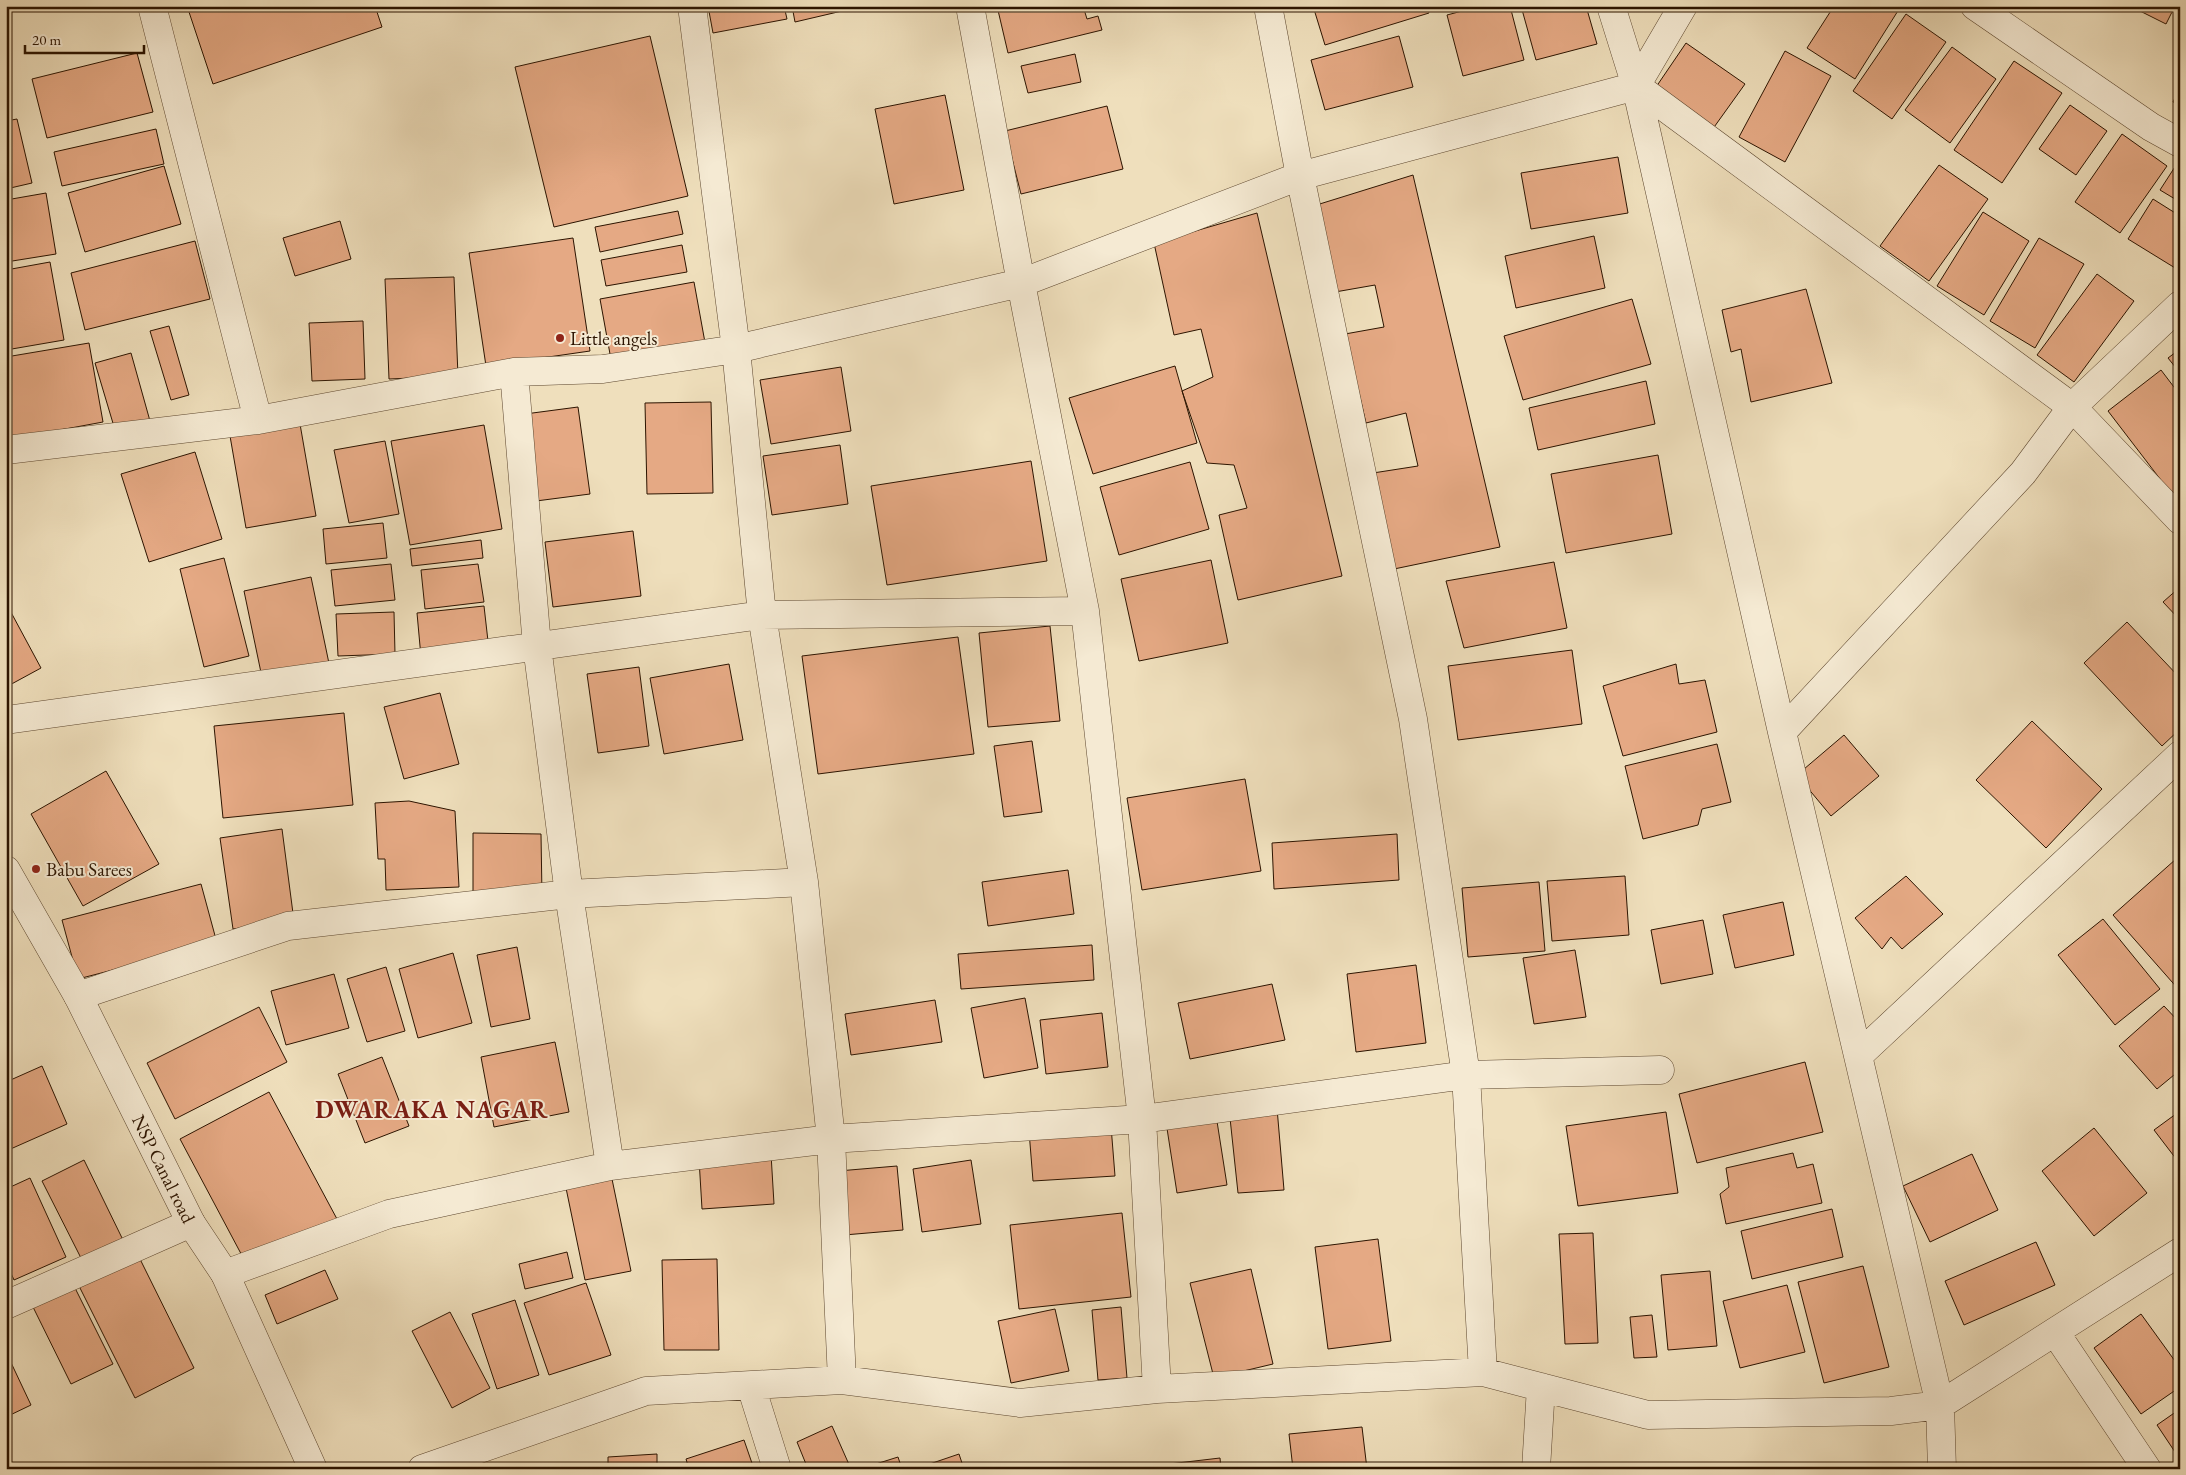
<svg xmlns="http://www.w3.org/2000/svg" width="2186" height="1475" viewBox="0 0 2186 1475" font-family="'EB Garamond',serif">
<rect width="100%" height="100%" fill="#efdfbc"/>
<filter id="stains"><feTurbulence type="fractalNoise" baseFrequency=".004" numOctaves="4"/><feColorMatrix values="0 0 0 0 .2 0 0 0 0 .09 0 0 0 0 .02 0 0 0 .5 -.17"/></filter>
<radialGradient id="worn" r=".72"><stop offset=".6" stop-color="#630" stop-opacity="0"/><stop offset="1" stop-color="#630" stop-opacity=".3"/></radialGradient>
<path fill="#e5a984" stroke="#2c1400" d="M 187,6 L 375,6 L 382,27 L 213,84 Z
M 708,6 L 784,6 L 787,19 L 713,33 Z
M 792,6 L 859,6 L 859,7 L 795,22 Z
M 997,6 L 1083,6 L 1087,19 L 1098,16 L 1102,30 L 1008,53 Z
M 1313,6 L 1427,6 L 1429,13 L 1325,45 Z
M 1481,6 L 1510,6 L 1524,60 L 1463,76 L 1447,15 Z
M 1521,6 L 1586,6 L 1597,44 L 1536,60 Z
M 1834,6 L 1901,6 L 1855,79 L 1807,48 Z
M 2130,6 L 2175,6 L 2166,24 Z
M 1906,14 L 1946,42 L 1892,119 L 1853,91 Z
M 650,36 L 688,196 L 554,227 L 515,67 Z
M 1399,36 L 1413,87 L 1325,110 L 1311,60 Z
M 1686,43 L 1745,84 L 1712,130 L 1654,90 Z
M 1952,47 L 1996,79 L 1950,143 L 1905,110 Z
M 1785,51 L 1831,76 L 1785,162 L 1739,137 Z
M 137,53 L 153,112 L 47,138 L 32,79 Z
M 1075,54 L 1081,82 L 1028,93 L 1021,66 Z
M 2014,61 L 2062,93 L 2002,183 L 1954,150 Z
M 2180,88 L 2180,105 L 2173,102 Z
M 945,95 L 964,190 L 894,204 L 875,109 Z
M 2070,105 L 2107,131 L 2076,175 L 2039,149 Z
M 1107,106 L 1123,169 L 1021,194 L 1005,131 Z
M 17,119 L 32,183 L 6,189 L 6,121 Z
M 156,129 L 164,164 L 62,186 L 54,152 Z
M 2122,134 L 2167,166 L 2120,233 L 2075,202 Z
M 1618,157 L 1628,213 L 1531,229 L 1521,173 Z
M 2180,159 L 2180,202 L 2160,190 Z
M 1939,165 L 1988,199 L 1929,281 L 1880,246 Z
M 164,166 L 181,224 L 85,252 L 68,193 Z
M 1413,175 L 1500,547 L 1394,569 L 1373,473 L 1418,466 L 1406,413 L 1366,423 L 1345,334 L 1384,327 L 1375,285 L 1335,292 L 1310,207 Z
M 46,193 L 56,254 L 6,262 L 6,200 Z
M 2153,199 L 2180,216 L 2180,271 L 2128,239 Z
M 678,211 L 683,234 L 600,252 L 595,227 Z
M 1983,212 L 2029,241 L 1984,315 L 1937,286 Z
M 1257,213 L 1342,576 L 1238,600 L 1219,515 L 1247,508 L 1234,465 L 1207,463 L 1182,391 L 1213,377 L 1201,329 L 1174,335 L 1154,243 Z
M 340,221 L 351,259 L 295,276 L 283,238 Z
M 1594,236 L 1605,288 L 1516,308 L 1505,256 Z
M 573,238 L 590,351 L 486,366 L 469,253 Z
M 2039,238 L 2084,264 L 2035,348 L 1990,321 Z
M 195,241 L 210,299 L 85,330 L 71,273 Z
M 682,245 L 687,272 L 606,286 L 601,260 Z
M 50,262 L 64,340 L 6,350 L 6,270 Z
M 2097,274 L 2134,301 L 2074,382 L 2037,355 Z
M 454,277 L 458,376 L 389,379 L 385,279 Z
M 694,282 L 706,348 L 612,365 L 600,299 Z
M 1806,289 L 1832,383 L 1751,402 L 1741,349 L 1731,352 L 1722,310 Z
M 1632,299 L 1651,364 L 1523,400 L 1504,336 Z
M 363,321 L 365,379 L 312,381 L 309,323 Z
M 169,326 L 189,395 L 171,400 L 150,331 Z
M 89,343 L 103,422 L 6,440 L 6,357 Z
M 2180,349 L 2180,373 L 2168,358 Z
M 131,353 L 150,421 L 115,430 L 95,363 Z
M 1175,366 L 1197,443 L 1093,474 L 1069,398 Z
M 841,367 L 851,431 L 771,444 L 760,380 Z
M 2161,370 L 2180,395 L 2180,505 L 2108,411 Z
M 1646,381 L 1655,424 L 1538,450 L 1529,408 Z
M 711,402 L 713,493 L 647,494 L 645,403 Z
M 578,407 L 590,494 L 536,501 L 525,414 Z
M 300,424 L 316,516 L 246,528 L 230,436 Z
M 484,425 L 502,529 L 410,545 L 391,441 Z
M 385,441 L 399,514 L 349,523 L 334,450 Z
M 840,445 L 848,504 L 772,515 L 763,456 Z
M 195,452 L 222,539 L 149,562 L 121,474 Z
M 1658,455 L 1672,534 L 1566,553 L 1551,474 Z
M 1031,461 L 1047,561 L 887,585 L 871,486 Z
M 1190,462 L 1209,529 L 1119,555 L 1100,487 Z
M 383,523 L 387,558 L 326,564 L 323,529 Z
M 633,531 L 641,596 L 553,607 L 545,542 Z
M 481,540 L 483,558 L 412,566 L 410,549 Z
M 224,558 L 249,656 L 204,667 L 180,569 Z
M 1211,560 L 1228,643 L 1139,661 L 1121,579 Z
M 1554,562 L 1567,628 L 1464,648 L 1446,581 Z
M 391,564 L 395,600 L 335,606 L 331,570 Z
M 478,564 L 484,602 L 425,609 L 421,570 Z
M 311,577 L 331,673 L 264,687 L 244,591 Z
M 2180,587 L 2180,620 L 2163,602 Z
M 6,603 L 41,668 L 6,687 Z
M 484,606 L 489,650 L 421,657 L 417,613 Z
M 394,612 L 395,654 L 338,656 L 336,614 Z
M 2127,622 L 2180,678 L 2180,729 L 2162,746 L 2084,663 Z
M 1050,626 L 1060,721 L 988,727 L 979,633 Z
M 958,637 L 974,754 L 818,774 L 802,656 Z
M 1572,650 L 1582,724 L 1458,740 L 1448,666 Z
M 729,664 L 743,740 L 664,754 L 650,678 Z
M 1676,664 L 1679,684 L 1705,680 L 1717,732 L 1623,756 L 1603,686 Z
M 639,667 L 649,746 L 598,753 L 587,674 Z
M 440,693 L 459,764 L 404,779 L 384,707 Z
M 344,713 L 353,805 L 223,818 L 214,726 Z
M 2032,721 L 2102,789 L 2046,848 L 1976,780 Z
M 1844,735 L 1879,776 L 1831,816 L 1797,775 Z
M 1032,741 L 1042,812 L 1004,817 L 994,746 Z
M 1717,744 L 1731,802 L 1702,809 L 1698,825 L 1643,839 L 1625,766 Z
M 106,771 L 159,864 L 83,906 L 31,814 Z
M 1245,779 L 1261,871 L 1142,890 L 1127,798 Z
M 409,801 L 455,811 L 459,887 L 386,890 L 385,859 L 378,859 L 375,803 Z
M 282,829 L 294,921 L 233,929 L 220,838 Z
M 473,833 L 541,834 L 542,896 L 473,896 Z
M 1397,834 L 1399,880 L 1274,889 L 1272,843 Z
M 2176,859 L 2180,863 L 2180,991 L 2113,915 Z
M 1068,870 L 1074,914 L 988,926 L 982,882 Z
M 1625,876 L 1629,935 L 1552,941 L 1547,881 Z
M 1906,876 L 1943,914 L 1902,949 L 1891,937 L 1882,949 L 1855,918 Z
M 1539,882 L 1545,951 L 1468,957 L 1462,888 Z
M 201,884 L 217,943 L 78,979 L 62,920 Z
M 1783,902 L 1794,955 L 1735,968 L 1723,915 Z
M 2103,919 L 2160,989 L 2115,1025 L 2058,955 Z
M 1703,920 L 1713,974 L 1661,984 L 1651,930 Z
M 1092,945 L 1094,980 L 961,989 L 958,954 Z
M 517,947 L 530,1019 L 491,1027 L 477,955 Z
M 1575,950 L 1586,1017 L 1534,1024 L 1523,958 Z
M 453,953 L 472,1023 L 418,1038 L 399,969 Z
M 1416,965 L 1426,1043 L 1356,1052 L 1347,974 Z
M 386,967 L 405,1031 L 367,1042 L 347,979 Z
M 334,974 L 349,1028 L 286,1045 L 271,991 Z
M 1272,984 L 1285,1040 L 1190,1059 L 1178,1003 Z
M 1025,998 L 1038,1068 L 984,1078 L 971,1008 Z
M 935,1000 L 942,1042 L 851,1055 L 845,1014 Z
M 2164,1006 L 2180,1023 L 2180,1070 L 2157,1089 L 2119,1046 Z
M 259,1007 L 287,1062 L 175,1119 L 147,1063 Z
M 1102,1013 L 1108,1067 L 1046,1074 L 1040,1020 Z
M 555,1042 L 569,1112 L 494,1127 L 481,1057 Z
M 382,1057 L 409,1126 L 365,1143 L 338,1074 Z
M 1805,1062 L 1823,1132 L 1697,1163 L 1679,1094 Z
M 42,1066 L 67,1124 L 6,1151 L 6,1082 Z
M 269,1092 L 337,1219 L 247,1265 L 180,1139 Z
M 1277,1108 L 1284,1190 L 1238,1193 L 1230,1118 Z
M 2180,1111 L 2180,1164 L 2154,1130 Z
M 1666,1112 L 1678,1193 L 1578,1206 L 1566,1126 Z
M 1216,1115 L 1227,1185 L 1177,1193 L 1166,1122 Z
M 1111,1126 L 1115,1176 L 1033,1181 L 1029,1131 Z
M 2094,1128 L 2147,1193 L 2094,1236 L 2042,1171 Z
M 1793,1153 L 1797,1168 L 1813,1164 L 1822,1203 L 1726,1224 L 1720,1194 L 1729,1187 L 1726,1168 Z
M 771,1154 L 774,1204 L 702,1209 L 699,1159 Z
M 1972,1154 L 1998,1210 L 1930,1242 L 1903,1186 Z
M 84,1160 L 123,1240 L 82,1260 L 42,1181 Z
M 971,1160 L 981,1224 L 922,1232 L 913,1169 Z
M 897,1166 L 903,1230 L 844,1235 L 838,1171 Z
M 30,1178 L 66,1257 L 14,1280 L 6,1262 L 6,1189 Z
M 612,1179 L 631,1271 L 585,1280 L 566,1188 Z
M 1832,1209 L 1843,1257 L 1752,1279 L 1741,1231 Z
M 1122,1213 L 1131,1297 L 1019,1309 L 1010,1225 Z
M 1593,1233 L 1598,1343 L 1565,1344 L 1559,1234 Z
M 1378,1239 L 1391,1341 L 1328,1349 L 1315,1247 Z
M 2036,1242 L 2055,1285 L 1964,1325 L 1945,1281 Z
M 567,1252 L 573,1278 L 525,1289 L 519,1264 Z
M 137,1253 L 194,1368 L 135,1398 L 77,1282 Z
M 717,1259 L 719,1350 L 664,1350 L 662,1260 Z
M 1863,1266 L 1889,1367 L 1824,1383 L 1798,1282 Z
M 1251,1269 L 1273,1364 L 1214,1378 L 1190,1283 Z
M 325,1270 L 338,1299 L 277,1324 L 265,1295 Z
M 1710,1271 L 1717,1346 L 1668,1350 L 1661,1275 Z
M 586,1283 L 611,1355 L 549,1375 L 524,1303 Z
M 1787,1285 L 1805,1352 L 1740,1368 L 1723,1301 Z
M 74,1286 L 113,1364 L 71,1384 L 33,1307 Z
M 515,1300 L 539,1375 L 497,1389 L 472,1314 Z
M 1121,1307 L 1127,1378 L 1098,1380 L 1092,1310 Z
M 1055,1309 L 1069,1371 L 1011,1383 L 998,1321 Z
M 450,1312 L 490,1388 L 452,1408 L 412,1331 Z
M 2141,1314 L 2180,1368 L 2180,1387 L 2141,1414 L 2094,1348 Z
M 1652,1315 L 1657,1357 L 1634,1358 L 1630,1317 Z
M 6,1352 L 31,1405 L 6,1417 Z
M 2180,1409 L 2180,1448 L 2175,1452 L 2157,1425 Z
M 832,1426 L 851,1469 L 808,1469 L 797,1442 Z
M 1362,1427 L 1367,1469 L 1293,1469 L 1289,1434 Z
M 744,1440 L 754,1469 L 689,1469 L 686,1459 Z
M 657,1454 L 657,1469 L 608,1469 L 608,1457 Z
M 959,1454 L 964,1469 L 915,1469 Z
M 898,1457 L 902,1469 L 860,1469 Z
M 1220,1458 L 1221,1469 L 1169,1469 L 1169,1464 Z"/>
<g fill="none" stroke-linecap="round" stroke-linejoin="round">
<g stroke="#5d472f" stroke-width="29">
<path id="minor" d="M 152,6 L 258,420
M 692,6 L 736,349 L 762,615 L 804,882 L 831,1139 L 842,1380
M 970,6 L 1021,283 L 1085,611 L 1142,1119 L 1157,1389
M 1268,6 L 1300,176 L 1413,719 L 1466,1075 L 1483,1372
M 1611,6 L 1636,86 L 1782,732 L 1940,1405 L 1942,1469
M 1975,6 L 2151,127 L 2180,143
M 1636,86 L 2072,407 L 2180,520
M 514,372 L 537,646 L 569,894 L 610,1166
M 6,450 L 258,420 L 514,372 L 603,369 L 736,349 L 1021,283 L 1300,176 L 1636,86 L 1683,6
M 6,720 L 762,615 L 1085,611
M 1782,732 L 2023,473 L 2072,407 L 2180,305
M 78,996 L 288,926 L 569,894 L 804,882
M 1859,1055 L 2180,755
M 225,1274 L 389,1214 L 610,1166 L 831,1139 L 1142,1119 L 1466,1075 L 1660,1070
M 6,1305 L 191,1223
M 2055,1332 L 2147,1469
M 751,1386 L 777,1469
M 422,1469 L 646,1391 L 842,1380 L 1020,1403 L 1157,1389 L 1483,1372 L 1648,1415 L 1891,1411 L 1940,1405 L 2180,1252
M 1536,1469 L 1541,1387"/>
</g>
<g stroke="#5d472f" stroke-width="29">
<g id="tertiary">
<path id="s1" d="M 6,870 L 78,996 L 191,1223 L 225,1274 L 313,1469"/>
</g>
</g>
<use href="#minor" stroke="#f5ead3" stroke-width="28"/>
<use href="#tertiary" stroke="#f5ead3" stroke-width="28"/>
</g>
<g fill="#8f2418" stroke="#f5ead3" stroke-width="2">
<circle cx="560" cy="338" r="5"/>
<circle cx="36" cy="869" r="5"/>
</g>
<g text-anchor="middle" stroke-width="4" stroke-linejoin="round" paint-order="stroke">
<g font-size="19" fill="#2c1400" stroke="#f5ead3" text-anchor="start">
<text x="570" y="345">Little angels</text>
<text x="46" y="876">Babu Sarees</text>
</g>
<g font-size="19" fill="#2c1400" stroke="#f5ead3">
<text dy="7" stroke="none"><textPath href="#s1" startOffset="338">NSP Canal road</textPath></text>
</g>
<g font-size="24" font-weight="bold" letter-spacing="1" fill="#7a1f14" stroke="#f5ead3">
<text x="432" y="1118">DWARAKA NAGAR</text>
</g>
</g>
<rect width="2186" height="1475" fill="none" stroke="#efdfbc" stroke-width="25"/>
<rect x="8" y="8" width="2171" height="1460" fill="none" stroke="#2c1400" stroke-width="2.5"/>
<rect x="12" y="12" width="2161" height="1450" fill="none" stroke="#2c1400"/>
<path d="M25 45v8h119v-8" fill="none" stroke="#2c1400" stroke-width="2.5"/>
<text x="32" y="45" font-size="15" fill="#2c1400" stroke="#f5ead3" stroke-width="4" paint-order="stroke">20 m</text>
<rect width="100%" height="100%" filter="url(#stains)"/>
<rect width="100%" height="100%" fill="url(#worn)"/>
</svg>
